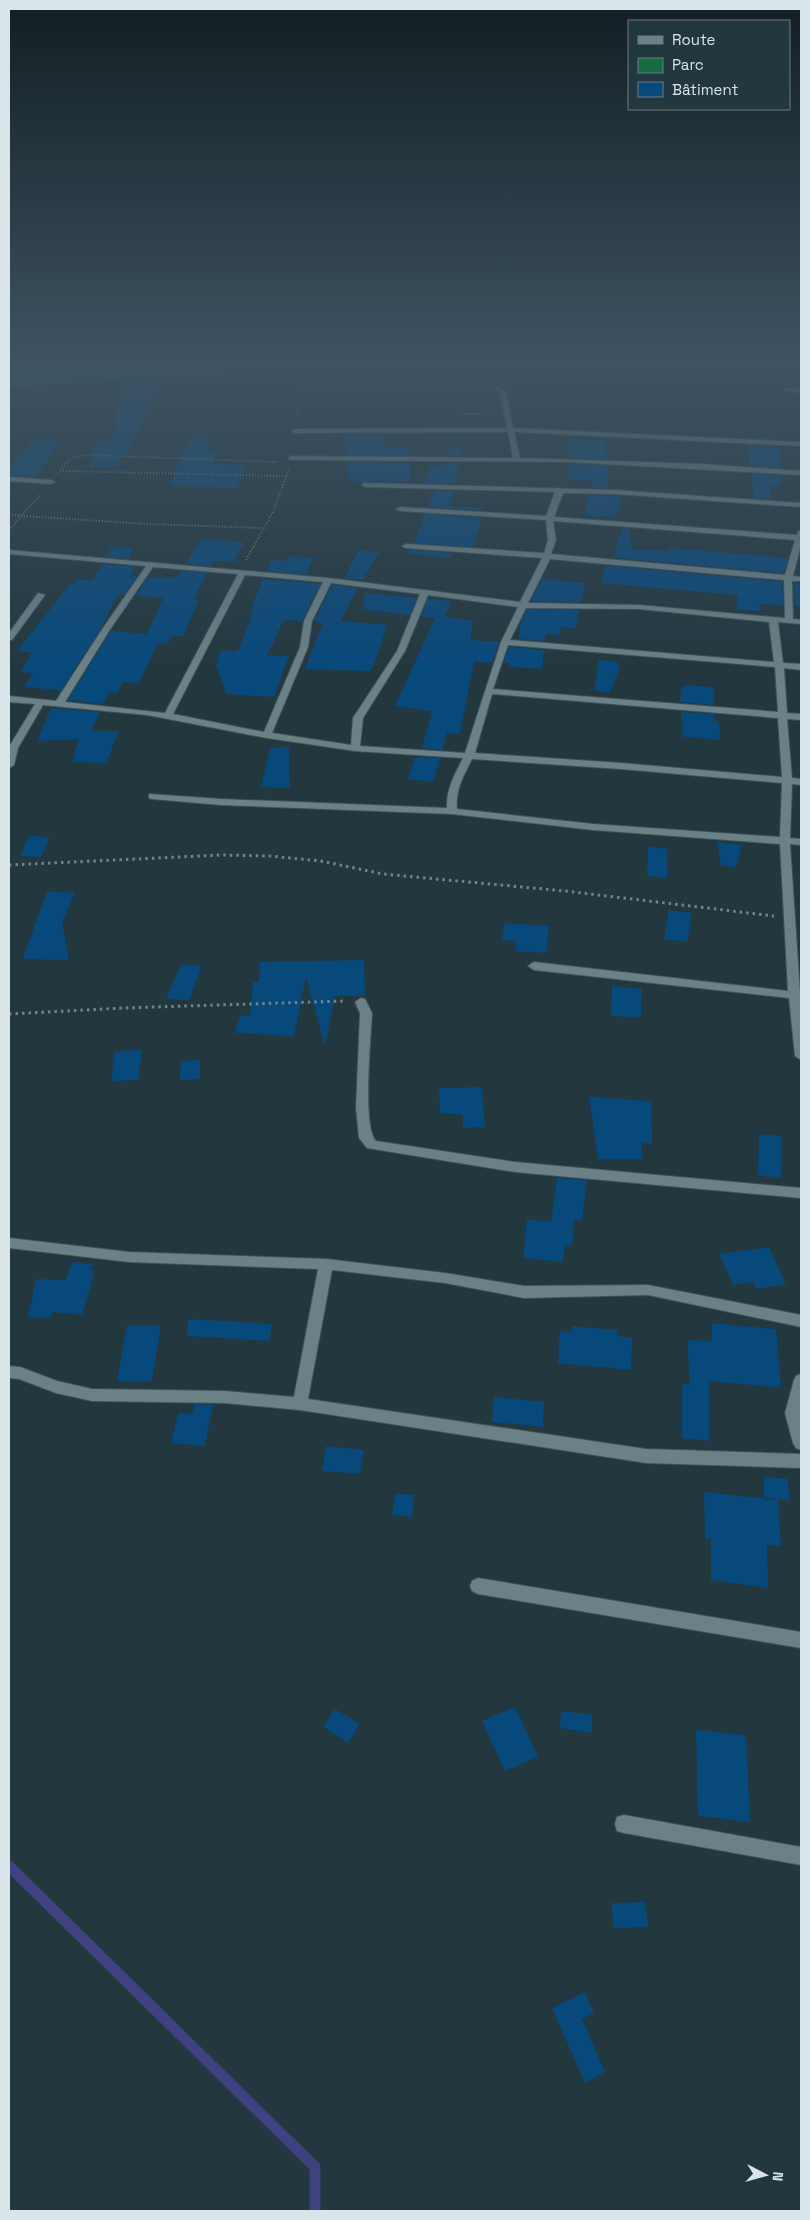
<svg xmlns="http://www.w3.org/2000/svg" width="810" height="2220" viewBox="0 0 810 2220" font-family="'Space Grotesk',sans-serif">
<rect width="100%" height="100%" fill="#22373e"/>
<path fill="#196c42" d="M 9,360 L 354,360 L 312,366 L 9,387 Z"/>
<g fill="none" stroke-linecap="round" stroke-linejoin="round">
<path stroke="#404180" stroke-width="4" d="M 9,377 L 143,360"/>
<path stroke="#404180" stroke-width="11" d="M 9,1866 L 315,2167 L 315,2211"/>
</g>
<path fill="#08497c" d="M 160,382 L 127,453 L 121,453 L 118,467 L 89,468 L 98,441 L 112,442 L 121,386 L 137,386 L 138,384 Z
M 345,436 L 386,436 L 384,448 L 407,448 L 407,455 L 346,455 Z
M 191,438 L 211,438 L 208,451 L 218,452 L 212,464 L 246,465 L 236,488 L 169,485 Z
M 34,439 L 60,440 L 37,476 L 9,475 L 9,469 Z
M 569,439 L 606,440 L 607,459 L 569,458 Z
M 452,444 L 462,447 L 460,456 L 448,456 Z
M 748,445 L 779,447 L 781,468 L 750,466 Z
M 347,462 L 411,463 L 409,481 L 348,481 Z
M 445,463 L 459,463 L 454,484 L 424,483 L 430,466 L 444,466 Z
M 569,464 L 607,466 L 607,488 L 591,487 L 592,481 L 568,480 Z
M 751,474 L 781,476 L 782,486 L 771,485 L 771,499 L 754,498 Z
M 434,491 L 453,491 L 450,506 L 485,508 L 484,510 L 428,507 Z
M 589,495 L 622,497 L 617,517 L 585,515 Z
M 425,514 L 482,518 L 473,547 L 414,543 Z
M 622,528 L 629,529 L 632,549 L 669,551 L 669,548 L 788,558 L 784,573 L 607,557 L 614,557 Z
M 201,539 L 244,542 L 234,562 L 213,561 L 210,566 L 185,564 Z
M 112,547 L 134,548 L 128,559 L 107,557 Z
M 359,550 L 379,552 L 363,580 L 344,578 Z
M 411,550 L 452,553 L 450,558 L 409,554 Z
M 289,556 L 314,558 L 306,574 L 267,571 L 271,560 L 287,561 Z
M 103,564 L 135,567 L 131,576 L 137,576 L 124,595 L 118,594 L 100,630 L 56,698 L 59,690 L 24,687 L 34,673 L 20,672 L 32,652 L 17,651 L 70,584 L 73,584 L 76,580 L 93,580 Z
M 605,566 L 782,582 L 783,605 L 759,604 L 760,611 L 738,610 L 737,595 L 601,583 Z
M 180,571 L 207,573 L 193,600 L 199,600 L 183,636 L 172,636 L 168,644 L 158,643 L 139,683 L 123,682 L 117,693 L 109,692 L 103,704 L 68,700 L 111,631 L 147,634 L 163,598 L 136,596 L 148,577 L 175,578 Z
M 263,579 L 320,584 L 302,621 L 284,620 L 267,655 L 289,656 L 274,697 L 226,694 L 216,665 L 220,651 L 238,651 L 253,612 L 250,612 Z
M 542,579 L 585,583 L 581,602 L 531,601 Z
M 794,583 L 801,583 L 801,607 L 795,606 Z
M 332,585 L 358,588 L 340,621 L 387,625 L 374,665 L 370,671 L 305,669 L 323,623 L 314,622 Z
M 365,593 L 416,598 L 410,615 L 363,609 Z
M 428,599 L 451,601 L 445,617 L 473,621 L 470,640 L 499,642 L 492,663 L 474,661 L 460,734 L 447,733 L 442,750 L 422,748 L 432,711 L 395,706 L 435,618 L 421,616 Z
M 527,610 L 579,610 L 576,628 L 561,627 L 560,635 L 545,634 L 545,641 L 519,639 L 521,622 Z
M 509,647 L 544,650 L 542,669 L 510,667 L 511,664 L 504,663 Z
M 599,660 L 618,662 L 617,667 L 620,667 L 610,692 L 594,691 Z
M 683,685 L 714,687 L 714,705 L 679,702 Z
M 51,708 L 100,712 L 91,731 L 119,731 L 106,763 L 72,762 L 79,739 L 37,741 Z
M 681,712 L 714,714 L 714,721 L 719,721 L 721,740 L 683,737 Z
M 289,747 L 290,788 L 261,787 L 270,748 Z
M 415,757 L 440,758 L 433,782 L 408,779 Z
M 29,836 L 50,837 L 41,857 L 20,856 Z
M 717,842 L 742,845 L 736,867 L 721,866 Z
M 648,846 L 667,849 L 667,878 L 647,876 Z
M 47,891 L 75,893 L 62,922 L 69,960 L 23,959 Z
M 669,910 L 692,913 L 687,942 L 664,939 Z
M 505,923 L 549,926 L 546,953 L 515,951 L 516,941 L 502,940 Z
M 364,960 L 365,996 L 335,996 L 325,1046 L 306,977 L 294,1036 L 235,1033 L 240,1015 L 250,1016 L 253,982 L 259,982 L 260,962 Z
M 181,964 L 202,966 L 189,1000 L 166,999 Z
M 612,986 L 642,989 L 641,1018 L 611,1016 Z
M 142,1050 L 138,1080 L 111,1081 L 115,1051 Z
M 200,1060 L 200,1079 L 180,1080 L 181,1061 Z
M 482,1087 L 485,1127 L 463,1128 L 463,1115 L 440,1113 L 439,1088 Z
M 589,1097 L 651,1101 L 652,1144 L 641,1143 L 643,1159 L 598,1159 Z
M 759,1134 L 782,1136 L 781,1178 L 758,1175 Z
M 557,1178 L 587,1180 L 582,1221 L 574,1220 L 572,1246 L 565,1245 L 563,1262 L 523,1258 L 527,1219 L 551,1222 Z
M 769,1247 L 786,1284 L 756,1289 L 753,1282 L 733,1285 L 719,1254 Z
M 72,1262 L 93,1264 L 90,1271 L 95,1271 L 82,1315 L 52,1312 L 51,1317 L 28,1317 L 36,1279 L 66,1280 Z
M 188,1319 L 272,1324 L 269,1341 L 187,1336 Z
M 712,1323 L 776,1329 L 781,1388 L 709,1381 L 709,1441 L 682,1438 L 682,1384 L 690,1385 L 687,1340 L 712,1341 Z
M 127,1325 L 161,1325 L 152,1381 L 117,1381 Z
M 572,1326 L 617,1330 L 617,1336 L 632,1338 L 631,1370 L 558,1363 L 560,1331 L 572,1332 Z
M 494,1397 L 544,1402 L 543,1427 L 492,1422 Z
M 195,1404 L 213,1405 L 205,1446 L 171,1443 L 178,1413 L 192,1414 Z
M 326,1446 L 364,1450 L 360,1474 L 322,1471 Z
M 764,1476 L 788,1479 L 789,1501 L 764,1497 Z
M 704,1492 L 778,1500 L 781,1547 L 767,1545 L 768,1588 L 711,1580 L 711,1539 L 705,1538 Z
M 395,1493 L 414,1495 L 412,1517 L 392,1515 Z
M 515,1707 L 538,1757 L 505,1771 L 482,1721 Z
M 335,1709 L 360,1724 L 348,1743 L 323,1727 Z
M 561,1711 L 592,1715 L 592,1733 L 560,1728 Z
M 696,1730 L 746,1735 L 750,1822 L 698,1816 Z
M 645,1902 L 648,1927 L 614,1928 L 611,1903 Z
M 585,1992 L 594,2013 L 582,2019 L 605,2072 L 585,2083 L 552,2008 Z"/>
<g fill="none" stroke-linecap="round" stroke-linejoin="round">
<g stroke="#405257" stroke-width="2">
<path id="street" d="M 495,387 L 499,387 L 506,391 L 513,428 L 801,442 L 801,446 L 514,432 L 520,458 L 702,464 L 801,471 L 801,475 L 568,462 L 291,460 L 288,458 L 291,456 L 513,458 L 508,432 L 295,433 L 292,431 L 295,429 L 507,428 L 500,392 L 495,389 Z
M 786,388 L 801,389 L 801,393 L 784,391 Z
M 9,477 L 51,480 L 55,482 L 51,484 L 9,481 Z
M 363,483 L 614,490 L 801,503 L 801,507 L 614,494 L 563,493 L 554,517 L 797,535 L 798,531 L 801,531 L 801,545 L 793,576 L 801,577 L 801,581 L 792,581 L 793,619 L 801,620 L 801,624 L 778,622 L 783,663 L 801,664 L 801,670 L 784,668 L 787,713 L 801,714 L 801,720 L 787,719 L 792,778 L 801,779 L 801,785 L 792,784 L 790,838 L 801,839 L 801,845 L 790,844 L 800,992 L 801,992 L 801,1060 L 795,1056 L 789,998 L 534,970 L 528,966 L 534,962 L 788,991 L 780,844 L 593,830 L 452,814 L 221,805 L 152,799 L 149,798 L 149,794 L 221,799 L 447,808 C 446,789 455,774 463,758 L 355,751 L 267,738 L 147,715 L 43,705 L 18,748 L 14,765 L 9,768 L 9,747 L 35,704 L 9,702 L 9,696 L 56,701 L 101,631 L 146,566 L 9,554 L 9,550 L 328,578 L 520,602 L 542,558 L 406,548 L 402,546 L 406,544 L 544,553 L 548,540 L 546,520 L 400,511 L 396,509 L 400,507 L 546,516 L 555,492 L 366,487 L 362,485 ZM 553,521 L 795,540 L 785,575 L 551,554 L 556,540 ZM 550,559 L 784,580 L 785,618 L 639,605 L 528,603 ZM 153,567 L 238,574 L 165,713 L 65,702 L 109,631 ZM 245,575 L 323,582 L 304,621 L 300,647 L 264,732 L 173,714 ZM 331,583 L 420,594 L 397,651 L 353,718 L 351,745 L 272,733 L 308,647 L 312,621 ZM 428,595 L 518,607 L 501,642 L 465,753 L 360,746 L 363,718 L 405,651 ZM 526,608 L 639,609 L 769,622 L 774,662 L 510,640 ZM 508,645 L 775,667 L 778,712 L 493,689 ZM 492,694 L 778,718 L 782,777 L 621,763 L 475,753 ZM 472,759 L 621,769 L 782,783 L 780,837 L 593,824 L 457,809 C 455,790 464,775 472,759 Z
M 38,593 L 45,595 L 12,640 L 9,640 L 9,633 Z
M 361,998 L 365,999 L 372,1013 C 371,1036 362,1128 376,1141 L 515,1162 L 801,1188 L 801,1198 L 515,1172 L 367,1148 L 359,1138 L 356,1108 L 360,1013 L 355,1002 Z
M 9,1238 L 129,1252 L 326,1259 L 445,1273 L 524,1286 L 648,1285 L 801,1315 L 801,1327 L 648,1295 L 524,1298 L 445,1283 L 332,1270 L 308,1399 L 646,1449 L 801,1454 L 801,1468 L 646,1463 L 300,1410 L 225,1403 L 92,1401 L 56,1393 L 19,1379 L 9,1378 L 9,1366 L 20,1367 L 57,1381 L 92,1389 L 225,1391 L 294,1397 L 318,1269 L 129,1262 L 9,1248 Z
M 801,1374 L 801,1450 L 796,1448 L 793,1443 L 785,1413 L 794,1380 L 796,1376 Z
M 478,1578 L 801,1632 L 801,1648 L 478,1594 L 472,1591 L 470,1586 L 472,1581 Z
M 624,1815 L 801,1847 L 801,1865 L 624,1833 L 617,1831 L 615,1824 L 617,1817 Z"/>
</g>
<path stroke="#738489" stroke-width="2" stroke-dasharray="1 2" stroke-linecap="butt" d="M 461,414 L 493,414
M 297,418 L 299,394 L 304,390 L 310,389 L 485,387
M 60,471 L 286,476
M 58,473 L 71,458 L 86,455 L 277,462
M 9,515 L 148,524 L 262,528
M 9,530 L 40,495
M 246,560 L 273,512 L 289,469"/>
<path stroke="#738489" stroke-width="3" stroke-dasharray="2.5 4" stroke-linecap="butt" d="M 9,865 L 221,855 L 270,856 L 321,861 L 383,874 L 565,891 L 774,916
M 9,1014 L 123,1008 L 345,1001"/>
<use href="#street" fill="#6a8188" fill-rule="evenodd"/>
</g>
<linearGradient id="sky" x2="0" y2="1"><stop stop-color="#131e22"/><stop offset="0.54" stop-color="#3e5363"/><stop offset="1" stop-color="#3e5363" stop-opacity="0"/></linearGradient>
<rect width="810" height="670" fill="url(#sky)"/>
<rect width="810" height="2220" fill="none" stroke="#d9e5e9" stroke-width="20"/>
<rect x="628" y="20" width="162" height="90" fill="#22373e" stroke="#6b7d82"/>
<rect x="638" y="36" width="25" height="8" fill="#6a8188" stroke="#6b7d82"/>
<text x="672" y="45" font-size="15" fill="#d9e5e9">Route</text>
<rect x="638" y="58" width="25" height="15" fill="#196c42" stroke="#6b7d82"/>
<text x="672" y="70" font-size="15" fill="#d9e5e9">Parc</text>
<rect x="638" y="82" width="25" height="15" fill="#08497c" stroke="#6b7d82"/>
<text x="672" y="95" font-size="15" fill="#d9e5e9">Bâtiment</text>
<g transform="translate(765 2175) rotate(96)" stroke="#22373e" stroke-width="4" paint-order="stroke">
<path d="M0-4L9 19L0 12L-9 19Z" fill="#d9e5e9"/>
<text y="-8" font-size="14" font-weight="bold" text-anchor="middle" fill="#d9e5e9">N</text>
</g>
</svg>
